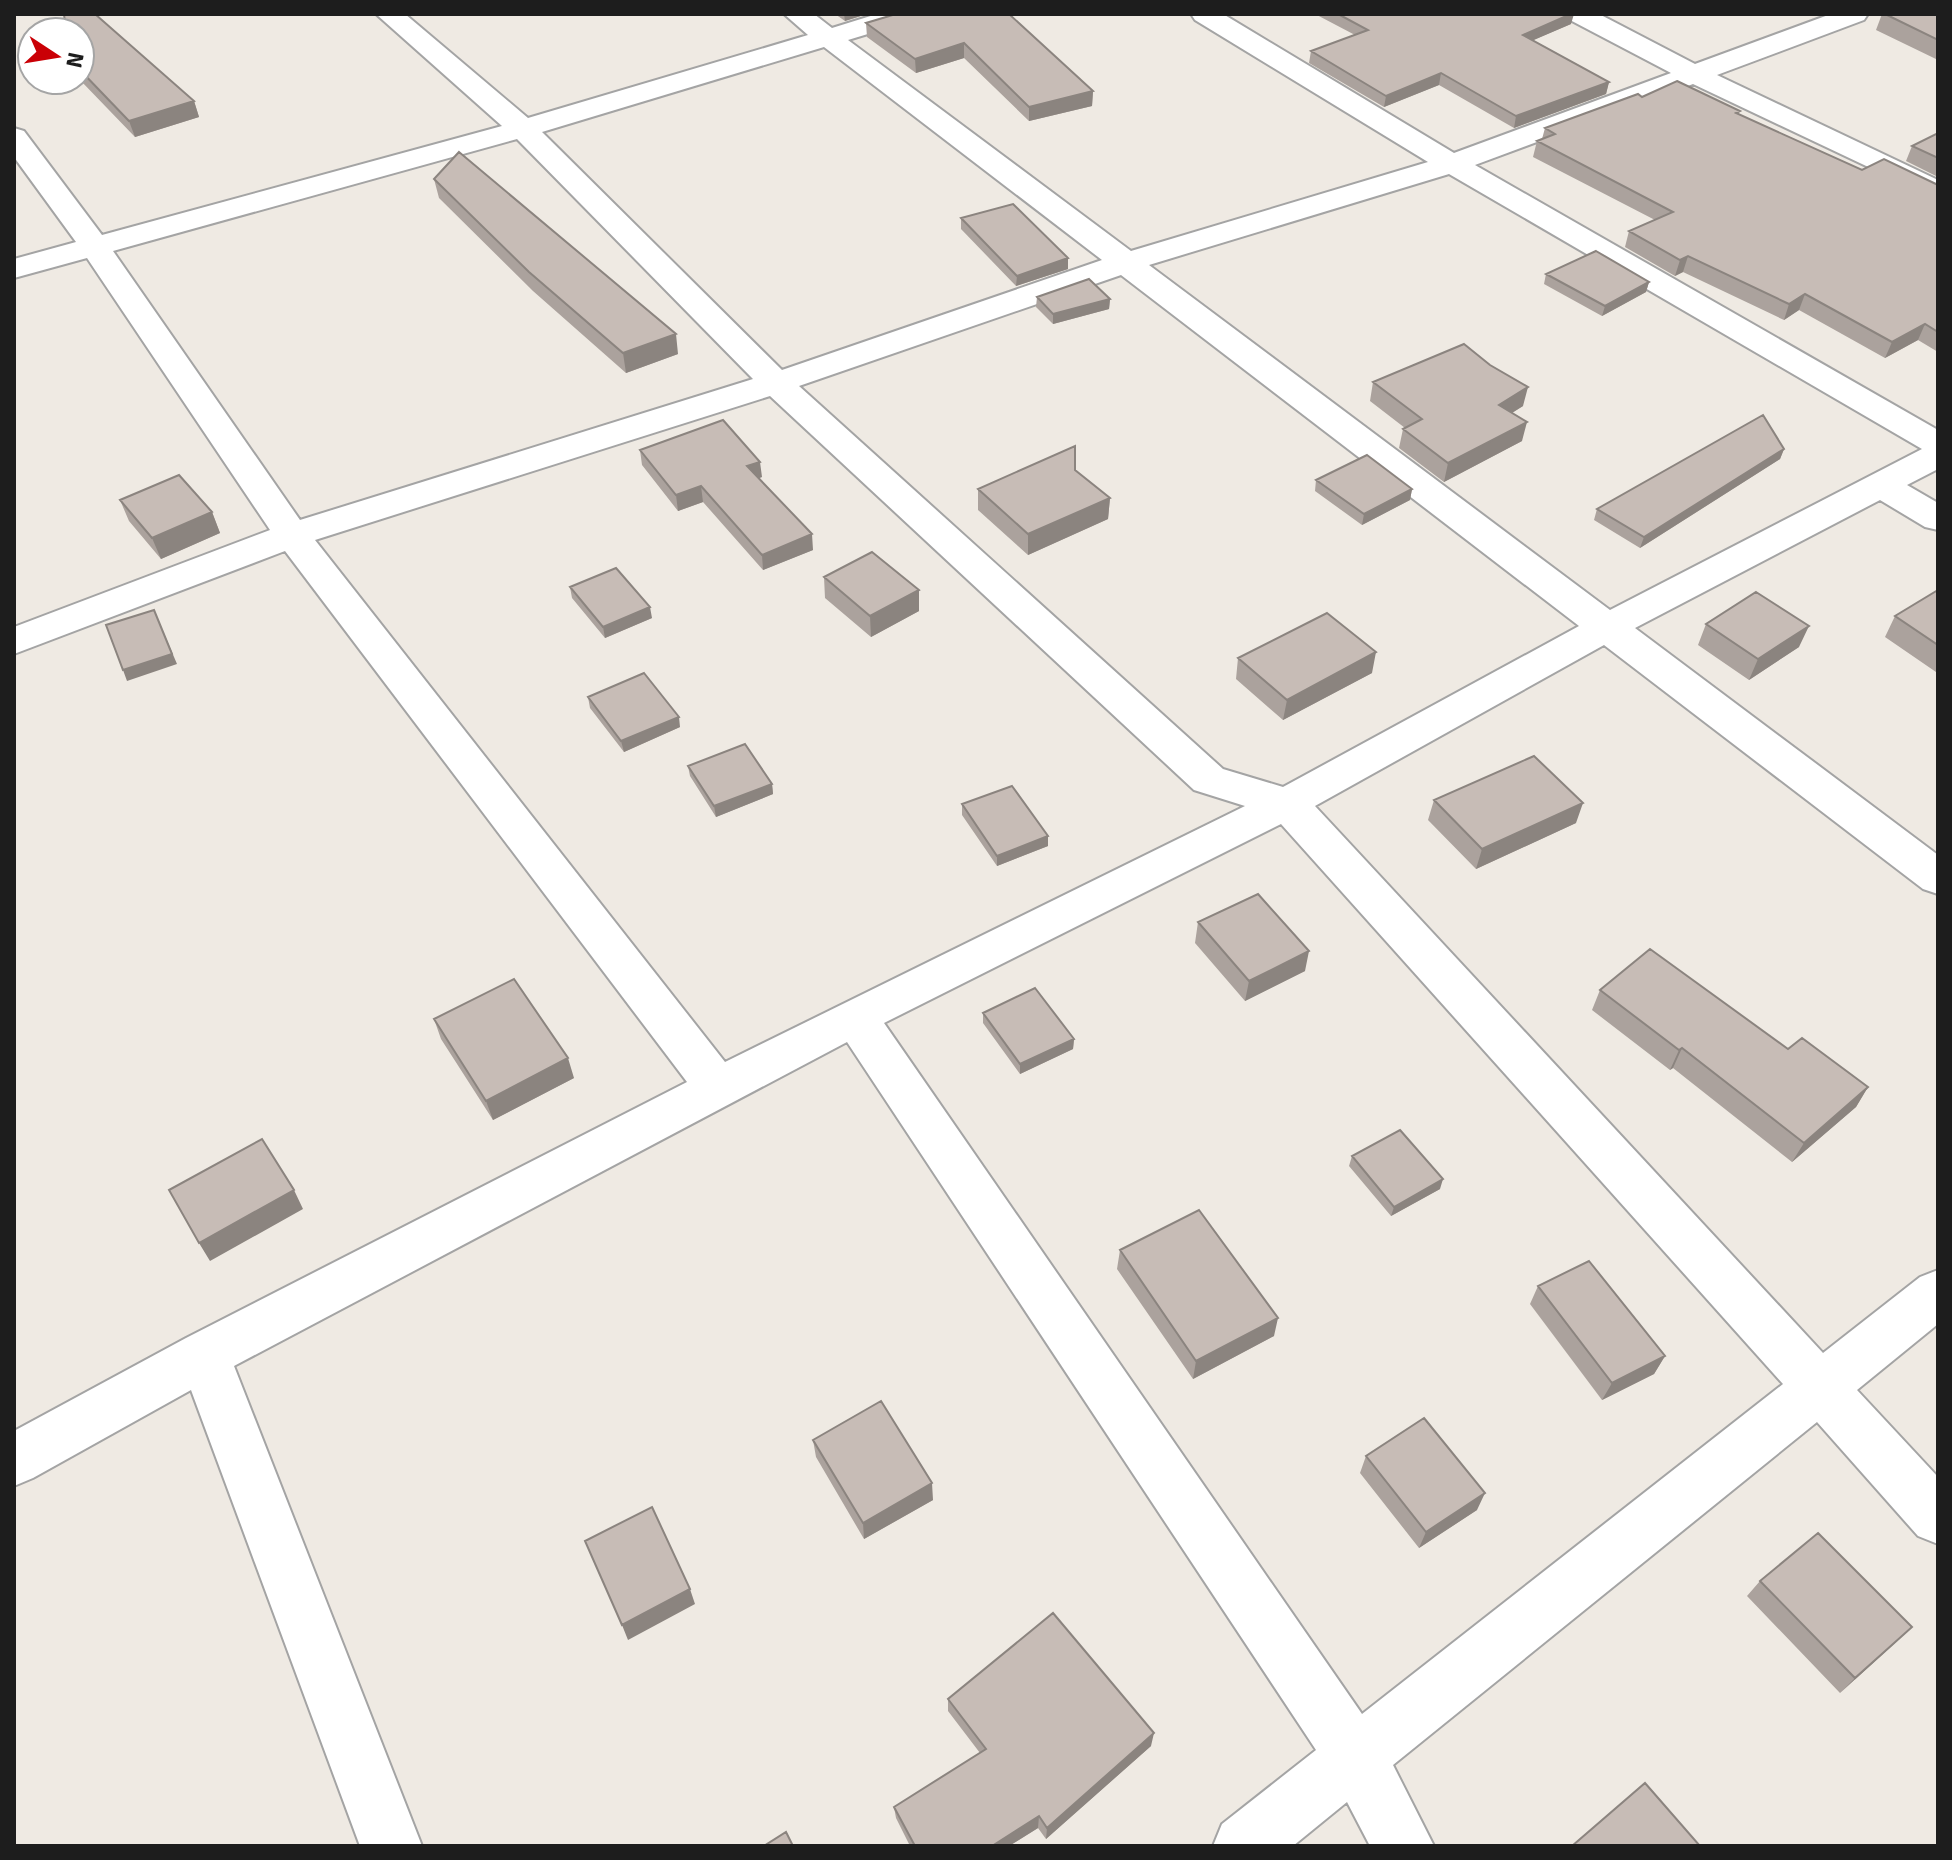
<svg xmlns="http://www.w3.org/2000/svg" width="1952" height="1860" viewBox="0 0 1952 1860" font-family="Signika,sans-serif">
<rect width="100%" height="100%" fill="#efeae3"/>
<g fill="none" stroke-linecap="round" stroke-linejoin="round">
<g stroke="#a4a4a4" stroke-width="4">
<path id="minor" d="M 376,14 L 405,14 L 528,118 L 808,35 L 784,14 L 814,14 L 832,28 L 877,14 L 918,14 L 914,20 L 848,40 L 1131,251 L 1428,162 L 1195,20 L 1191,14 L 1223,14 L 1454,153 L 1671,73 L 1570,20 L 1566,14 L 1599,14 L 1695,64 L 1831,14 L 1868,14 L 1864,20 L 1717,75 L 1938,180 L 1938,200 L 1693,84 L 1475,165 L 1938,430 L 1938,469 L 1907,485 L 1938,503 L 1938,530 L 1925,527 L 1880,500 L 1635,628 L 1938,855 L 1938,894 L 1923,889 L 1604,645 L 1315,806 L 1823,1353 L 1920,1277 L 1938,1270 L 1938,1324 L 1857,1390 L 1938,1477 L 1938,1544 L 1918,1536 L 1817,1422 L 1393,1765 L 1434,1846 L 1370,1846 L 1347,1802 L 1293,1846 L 1213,1846 L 1222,1824 L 1316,1750 L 847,1042 L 234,1366 L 422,1846 L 360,1846 L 191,1390 L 33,1478 L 14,1486 L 14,1431 L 186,1338 L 687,1082 L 285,551 L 14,654 L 14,627 L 270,530 L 87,258 L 14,278 L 14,259 L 76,242 L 14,157 L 14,128 L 24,131 L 102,235 L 502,126 ZM 824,47 L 1102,260 L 782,370 L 542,132 ZM 517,139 L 753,379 L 300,520 L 113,251 ZM 1449,174 L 1922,449 L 1610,610 L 1149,265 ZM 1121,275 L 1579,626 L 1283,787 L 1223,769 L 799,386 ZM 770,396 L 1194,790 L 1245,806 L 725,1062 L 315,540 ZM 1281,824 L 1783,1384 L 1362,1714 L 884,1023 Z"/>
</g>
<use href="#minor" fill="#fff" fill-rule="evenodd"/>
</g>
<path fill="#aba29d" d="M 835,14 L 867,14 L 845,21 Z
M 896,14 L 1093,91 L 1092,106 L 1029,121 L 964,58 L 916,73 L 867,37 L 866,23 Z
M 1315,14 L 1571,14 L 1571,24 L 1533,40 L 1609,82 L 1606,94 L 1514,128 L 1439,85 L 1384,107 L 1309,63 L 1311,51 L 1355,35 Z
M 1882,14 L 1938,14 L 1938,60 L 1876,30 Z
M 80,32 L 194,101 L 199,117 L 135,137 L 80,80 Z
M 1642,97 L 1739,114 L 1862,170 L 1938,185 L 1938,352 L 1918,340 L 1885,358 L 1799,310 L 1784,320 L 1683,272 L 1675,276 L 1625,247 L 1629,231 L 1655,220 L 1533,157 L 1537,141 L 1542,139 L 1545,128 Z
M 1938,133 L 1938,177 L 1906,161 L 1912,146 Z
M 434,179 L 678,354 L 626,373 L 533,291 L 439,198 Z
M 961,218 L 1068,258 L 1068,269 L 1016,286 L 961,229 Z
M 1546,274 L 1649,282 L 1646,292 L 1602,316 L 1544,284 Z
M 1037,297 L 1110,299 L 1109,309 L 1053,324 L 1036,307 Z
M 1373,382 L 1523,406 L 1512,413 L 1522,441 L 1444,482 L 1399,448 L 1403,429 L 1405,428 L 1370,401 Z
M 1784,449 L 1780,459 L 1640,548 L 1594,520 L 1597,509 Z
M 640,450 L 762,477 L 758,478 L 813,550 L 763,570 L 703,502 L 678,511 L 642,465 Z
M 1075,470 L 1110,498 L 1108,519 L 1028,555 L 978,510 L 978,489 Z
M 1316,480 L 1412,489 L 1410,500 L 1362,525 L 1315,491 Z
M 120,500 L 212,512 L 220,533 L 161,559 L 129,521 Z
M 824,577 L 919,590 L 919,611 L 871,637 L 825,598 Z
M 570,587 L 652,618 L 605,638 L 572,598 Z
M 1938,590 L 1938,670 L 1936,672 L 1885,637 L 1895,616 Z
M 1706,624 L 1799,647 L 1749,680 L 1698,645 Z
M 1238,658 L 1372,673 L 1283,720 L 1236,679 Z
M 588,697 L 680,727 L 624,752 L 590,708 Z
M 688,766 L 772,784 L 773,794 L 716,817 L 690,776 Z
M 1434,800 L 1576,823 L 1476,869 L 1428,820 Z
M 962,804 L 1048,836 L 1048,846 L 997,866 L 962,815 Z
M 1198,922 L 1305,971 L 1245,1001 L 1195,943 Z
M 1600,990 L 1868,1087 L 1856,1107 L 1792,1162 L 1673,1068 L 1670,1070 L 1592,1010 Z
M 983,1013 L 1074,1039 L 1073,1049 L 1020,1074 L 983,1023 Z
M 434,1019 L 574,1078 L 493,1120 L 441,1039 Z
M 1352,1156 L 1440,1189 L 1391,1216 L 1349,1166 Z
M 1120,1250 L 1274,1336 L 1193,1379 L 1117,1269 Z
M 1538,1286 L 1665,1356 L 1654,1374 L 1602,1400 L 1530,1304 Z
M 813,1440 L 933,1500 L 864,1539 L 816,1457 Z
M 1366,1456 L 1477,1510 L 1419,1548 L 1360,1473 Z
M 1760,1581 L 1912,1627 L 1840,1693 L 1747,1596 Z
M 948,1699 L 1151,1746 L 1046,1839 L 1038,1828 L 1009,1846 L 910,1846 L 896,1818 L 894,1807 L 980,1753 L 948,1711 Z"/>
<path fill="#8b847f" d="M 844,14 L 867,14 L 845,21 Z
M 1571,14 L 1574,14 L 1571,24 L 1520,46 L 1523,35 Z
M 964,43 L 964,58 L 916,73 L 915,59 Z
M 1441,73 L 1439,85 L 1384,107 L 1386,96 Z
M 1609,82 L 1606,94 L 1514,128 L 1516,116 Z
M 1093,91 L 1092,106 L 1029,121 L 1029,107 Z
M 194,101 L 199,117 L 135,137 L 129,121 Z
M 1688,256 L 1683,272 L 1675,276 L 1680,260 Z
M 1068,258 L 1068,269 L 1016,286 L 1017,276 Z
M 1649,282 L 1646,292 L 1602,316 L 1605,306 Z
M 1805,294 L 1799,310 L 1784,320 L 1789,304 Z
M 1110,299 L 1109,309 L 1053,324 L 1053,314 Z
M 1925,324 L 1918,340 L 1885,358 L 1892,342 Z
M 676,334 L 678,354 L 626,373 L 623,353 Z
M 1528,387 L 1523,406 L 1494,424 L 1499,405 Z
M 1527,422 L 1522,441 L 1444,482 L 1448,463 Z
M 1784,449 L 1780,459 L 1640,548 L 1644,537 Z
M 760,462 L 762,477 L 749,482 L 747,466 Z
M 701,486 L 703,502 L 678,511 L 676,495 Z
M 1412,489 L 1410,500 L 1362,525 L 1364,514 Z
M 1110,498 L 1108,519 L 1028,555 L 1028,534 Z
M 212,512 L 220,533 L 161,559 L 152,538 Z
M 812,534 L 813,550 L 763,570 L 762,555 Z
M 919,590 L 919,611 L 871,637 L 870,616 Z
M 650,607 L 652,618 L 605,638 L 603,627 Z
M 154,610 L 177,664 L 127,681 L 123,670 Z
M 1809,626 L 1799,647 L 1749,680 L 1758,659 Z
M 1376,652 L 1372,673 L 1283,720 L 1287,700 Z
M 679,717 L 680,727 L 624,752 L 621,741 Z
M 772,784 L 773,794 L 716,817 L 714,806 Z
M 1583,803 L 1576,823 L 1476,869 L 1482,849 Z
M 1048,836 L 1048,846 L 997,866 L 997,856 Z
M 1309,951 L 1305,971 L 1245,1001 L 1249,981 Z
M 1074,1039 L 1073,1049 L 1020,1074 L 1020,1064 Z
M 1682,1048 L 1673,1068 L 1670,1070 L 1679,1050 Z
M 568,1058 L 574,1078 L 493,1120 L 486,1101 Z
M 1868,1087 L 1856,1107 L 1792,1162 L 1804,1143 Z
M 1443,1179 L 1440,1189 L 1391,1216 L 1394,1207 Z
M 294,1190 L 303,1209 L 210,1261 L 199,1243 Z
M 1278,1318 L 1274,1336 L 1193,1379 L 1196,1361 Z
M 1665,1356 L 1654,1374 L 1602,1400 L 1612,1383 Z
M 932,1483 L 933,1500 L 864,1539 L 863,1523 Z
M 1485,1493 L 1477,1510 L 1419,1548 L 1426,1532 Z
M 690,1589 L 695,1604 L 628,1640 L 622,1625 Z
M 1912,1627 L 1896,1642 L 1840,1693 L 1855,1678 Z
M 1154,1733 L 1151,1746 L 1046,1839 L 1047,1828 Z
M 1039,1816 L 1038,1828 L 1009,1846 L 992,1846 Z"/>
<path fill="#c7bcb6" stroke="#8b847f" stroke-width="2" d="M 64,14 L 95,14 L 194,101 L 129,121 L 80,70 L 80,32 L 66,32 Z
M 896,14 L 1009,14 L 1093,91 L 1029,107 L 964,43 L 915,59 L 866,23 Z
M 1338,14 L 1571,14 L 1523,35 L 1609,82 L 1516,116 L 1441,73 L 1386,96 L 1311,51 L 1368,30 Z
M 1885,14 L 1938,14 L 1938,40 Z
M 1677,81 L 1740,111 L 1736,113 L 1862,170 L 1884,159 L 1938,185 L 1938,332 L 1925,324 L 1892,342 L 1805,294 L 1789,304 L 1688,256 L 1680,260 L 1629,231 L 1673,212 L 1537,141 L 1555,134 L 1545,128 L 1638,94 L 1642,97 Z
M 1938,133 L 1938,158 L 1912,146 Z
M 459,152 L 676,334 L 623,353 L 529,272 L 434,179 Z
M 1013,204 L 1068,258 L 1017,276 L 961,218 Z
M 1596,251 L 1649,282 L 1605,306 L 1546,274 Z
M 1089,279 L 1110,299 L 1053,314 L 1037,297 Z
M 1464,344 L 1490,365 L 1528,387 L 1499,405 L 1527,422 L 1448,463 L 1403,429 L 1422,419 L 1373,382 Z
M 1763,415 L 1784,449 L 1644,537 L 1597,509 Z
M 723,420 L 760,462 L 747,466 L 812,534 L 762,555 L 701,486 L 676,495 L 640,450 Z
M 1075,446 L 1075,470 L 1110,498 L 1028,534 L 978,489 Z
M 1367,455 L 1412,489 L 1364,514 L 1316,480 Z
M 179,475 L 212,512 L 152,538 L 120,500 Z
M 872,552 L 919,590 L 870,616 L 824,577 Z
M 616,568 L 650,607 L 603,627 L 570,587 Z
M 1938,590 L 1938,645 L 1895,616 Z
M 1756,592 L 1809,626 L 1758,659 L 1706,624 Z
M 154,610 L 172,654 L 123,670 L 106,625 Z
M 1327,613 L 1376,652 L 1287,700 L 1238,658 Z
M 644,673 L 679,717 L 621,741 L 588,697 Z
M 745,744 L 772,784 L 714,806 L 688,766 Z
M 1534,756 L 1583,803 L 1482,849 L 1434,800 Z
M 1012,786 L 1048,836 L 997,856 L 962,804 Z
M 1258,894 L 1309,951 L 1249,981 L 1198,922 Z
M 1650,949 L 1788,1049 L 1802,1038 L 1868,1087 L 1804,1143 L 1682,1048 L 1679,1050 L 1600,990 Z
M 514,979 L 568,1058 L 486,1101 L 434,1019 Z
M 1035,988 L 1074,1039 L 1020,1064 L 983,1013 Z
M 1400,1130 L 1443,1179 L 1394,1207 L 1352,1156 Z
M 262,1139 L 294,1190 L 199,1243 L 169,1190 Z
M 1199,1210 L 1278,1318 L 1196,1361 L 1120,1250 Z
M 1589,1261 L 1665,1356 L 1612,1383 L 1538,1286 Z
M 881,1401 L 932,1483 L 863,1523 L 813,1440 Z
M 1424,1418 L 1485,1493 L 1426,1532 L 1366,1456 Z
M 652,1507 L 690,1589 L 622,1625 L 585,1541 Z
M 1818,1533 L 1912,1627 L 1855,1678 L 1760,1581 Z
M 1053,1613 L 1154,1733 L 1047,1828 L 1039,1816 L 992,1846 L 915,1846 L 894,1807 L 986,1749 L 948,1699 Z
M 1645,1783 L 1700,1846 L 1572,1846 Z
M 786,1832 L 793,1846 L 764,1846 Z"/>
<rect width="1952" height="1860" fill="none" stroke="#1d1d1d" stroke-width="32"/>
<g transform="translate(56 56) rotate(102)"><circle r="38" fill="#ffffff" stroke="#a5a5a5" stroke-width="2"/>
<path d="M0-6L14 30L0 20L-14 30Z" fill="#ca0006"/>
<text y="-12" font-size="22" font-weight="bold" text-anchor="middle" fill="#1d1d1d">N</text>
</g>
</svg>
